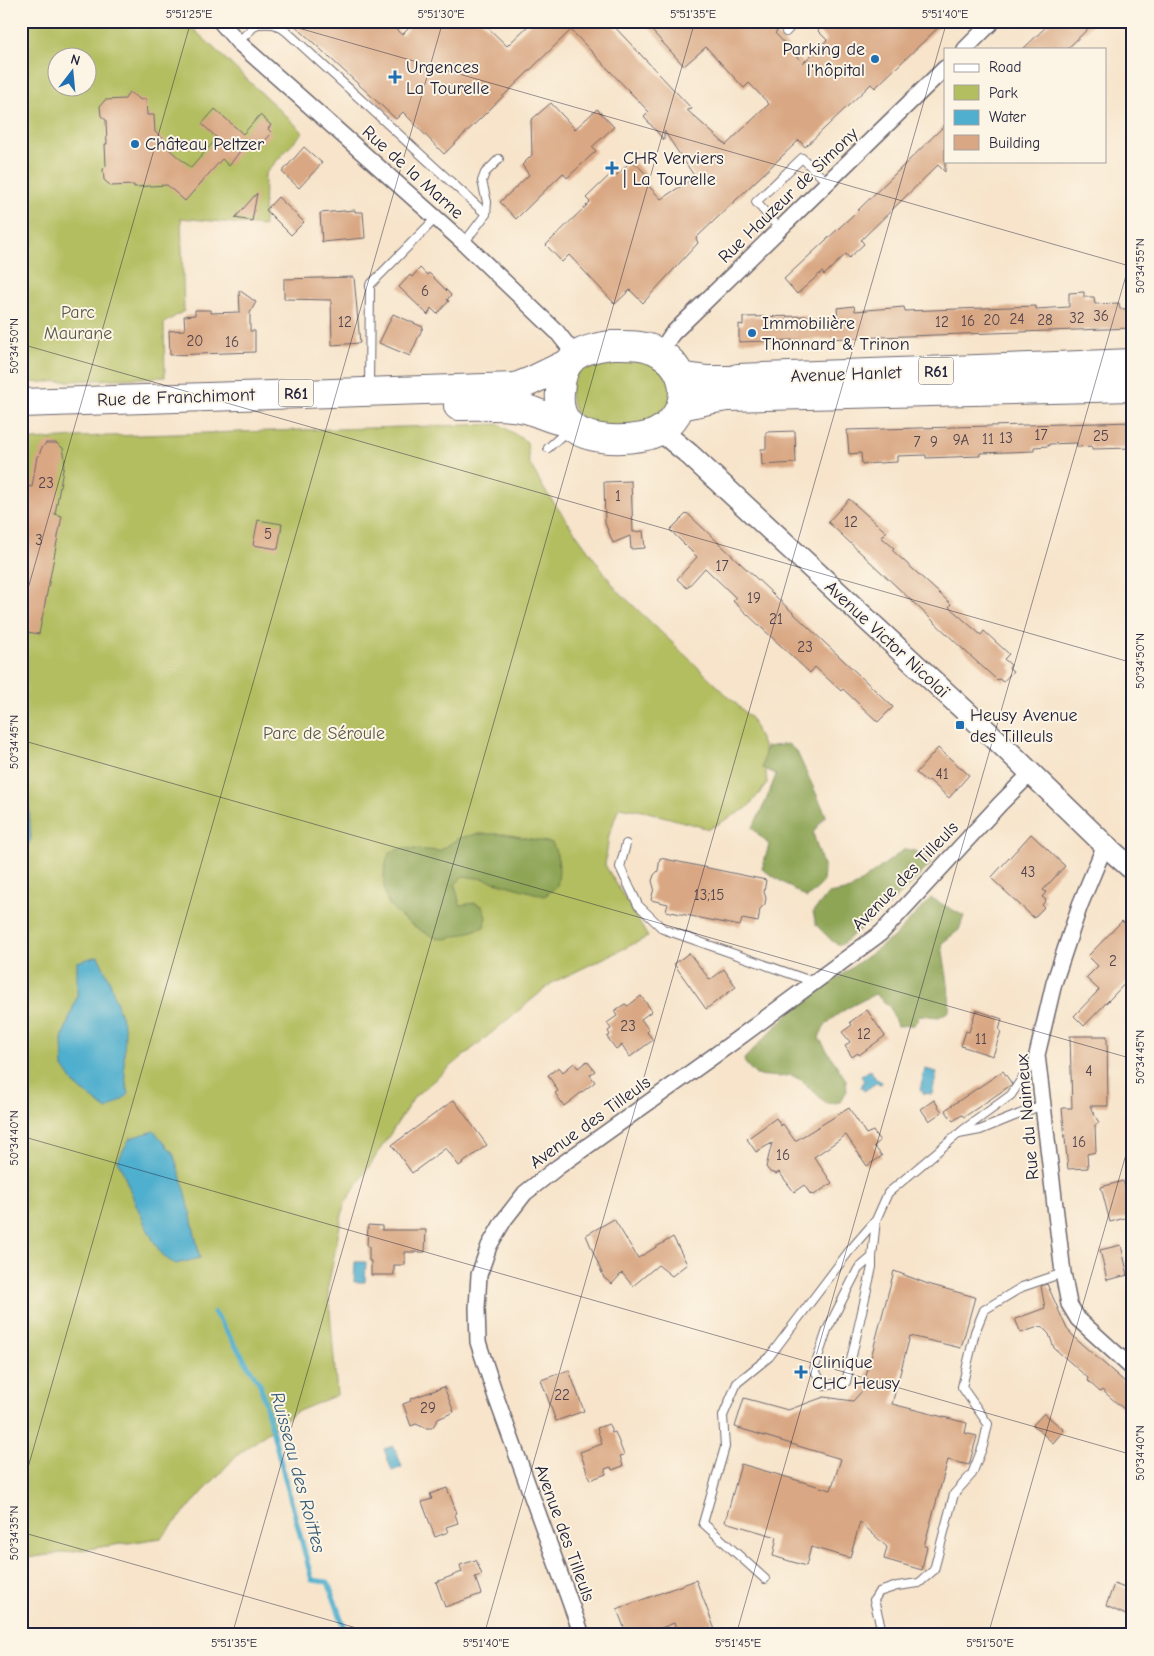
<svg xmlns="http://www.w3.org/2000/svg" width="1154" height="1656" viewBox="0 0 1154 1656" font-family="'Comic Neue',sans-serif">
<rect width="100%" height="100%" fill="#fcf5e5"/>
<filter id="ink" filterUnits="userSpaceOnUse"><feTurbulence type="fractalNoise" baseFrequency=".02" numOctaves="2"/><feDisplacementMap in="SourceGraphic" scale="10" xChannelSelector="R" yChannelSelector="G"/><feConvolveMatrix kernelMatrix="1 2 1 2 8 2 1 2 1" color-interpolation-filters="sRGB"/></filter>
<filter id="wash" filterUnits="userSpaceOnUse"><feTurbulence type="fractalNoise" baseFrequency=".0096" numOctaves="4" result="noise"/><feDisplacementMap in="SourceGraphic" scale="20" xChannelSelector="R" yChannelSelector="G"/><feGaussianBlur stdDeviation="1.12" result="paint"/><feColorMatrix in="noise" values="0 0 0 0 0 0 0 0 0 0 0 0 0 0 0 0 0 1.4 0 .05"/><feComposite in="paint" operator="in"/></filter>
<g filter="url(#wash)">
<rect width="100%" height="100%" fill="#f7e4cb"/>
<path fill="#b3be60" stroke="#6a704e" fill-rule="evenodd" d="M 21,21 L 185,21 L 303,132 L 265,174 L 264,226 L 181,218 L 184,311 L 164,323 L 165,377 L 23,383 L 21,379 ZM 58,58 L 88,58 L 88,88 L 58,88 Z
M 596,357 L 658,361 L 673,389 L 669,408 L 647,426 L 608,427 L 589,424 L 575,412 L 570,396 L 573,378 L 582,363 Z
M 499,424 L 527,442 L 529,462 L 544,489 L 616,589 L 751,718 L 764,748 L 767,784 L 747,808 L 709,829 L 648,812 L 619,807 L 609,835 L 605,865 L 648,937 L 552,983 L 415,1096 L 344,1205 L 328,1287 L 337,1395 L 294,1413 L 235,1457 L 161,1538 L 21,1559 L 21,441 L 76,437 Z"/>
<path fill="#8ea556" stroke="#586448" d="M 788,744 L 797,752 L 826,815 L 813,833 L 824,869 L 823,883 L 807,898 L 762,869 L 769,845 L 752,828 L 765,803 L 776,775 L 774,773 L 762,768 L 766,747 Z
M 477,834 L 505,834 L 552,843 C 560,857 560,871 557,886 L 545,896 L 484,879 L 463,876 L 455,885 L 460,905 L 475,903 L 482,906 L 486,917 L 484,927 C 475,930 452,939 443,939 C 430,939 396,916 389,904 C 381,890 383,866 390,852 L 402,848 L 439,851 L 459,838 Z
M 905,849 C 918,851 924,853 930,865 L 888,906 L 841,945 L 833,942 L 816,925 L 813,912 L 828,894 L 850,890 Z
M 931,898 L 964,916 L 959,930 L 942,943 C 944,964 951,990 949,1011 L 939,1017 L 920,1015 L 914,1025 L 897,1026 L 890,1007 L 875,994 C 855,1005 826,1015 819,1038 L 846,1080 L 847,1091 L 840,1102 L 827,1104 L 801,1080 L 791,1075 L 779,1077 L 756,1075 L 745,1063 L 744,1059 L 788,1014 L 895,936 Z"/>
<path fill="#50afce" stroke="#396884" d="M 21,787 L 28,795 L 31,839 L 21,859 Z
M 98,956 L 109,979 L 125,1029 L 124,1068 L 128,1095 L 107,1110 L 75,1085 L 63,1067 L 62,1039 L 77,996 L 77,962 Z
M 925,1069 L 937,1072 L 932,1094 L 923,1093 L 923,1091 L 920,1090 Z
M 870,1070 L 876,1079 L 882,1082 L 881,1084 L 876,1083 L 864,1091 L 861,1087 L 864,1081 L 861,1076 Z
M 154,1131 L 173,1153 L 186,1193 L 200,1258 L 176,1264 C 173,1262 169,1261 166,1258 C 151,1246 126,1180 118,1160 L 130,1138 Z
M 355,1262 L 366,1262 L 365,1282 L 354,1282 Z
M 394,1446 L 402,1467 L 392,1471 L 384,1449 Z"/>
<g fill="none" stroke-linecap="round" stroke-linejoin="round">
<path stroke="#50afce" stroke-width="5" d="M 214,1312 L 260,1384 L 312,1580 L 328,1582 L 347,1635"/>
</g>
<g id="blocks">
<path fill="#d9a783" d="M 290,21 L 387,21 L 402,35 L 416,21 L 481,21 L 507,46 L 533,21 L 609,21 L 692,109 L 687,110 L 726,145 L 769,104 L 749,83 L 744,88 L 706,47 L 684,66 L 643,21 L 787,21 L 775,33 L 803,63 L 827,40 L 818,31 L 823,21 L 945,21 L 875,88 L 871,84 L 805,147 L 799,140 L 696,238 L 698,243 L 643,303 L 630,290 L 615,304 L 569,255 L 562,262 L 546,245 L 590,202 L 586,198 L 614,171 L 617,175 L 632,160 L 649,177 L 644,181 L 661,199 L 695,177 L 664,131 L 664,140 L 644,117 L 649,112 L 571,30 L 444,154 L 403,112 L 396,119 Z
M 1052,21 L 1096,21 L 1067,49 L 1023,49 Z
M 129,92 L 141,100 L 146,99 L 147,115 L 154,115 L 155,132 L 167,142 L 164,145 L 191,168 L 217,138 L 202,124 L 215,109 L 243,134 L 260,115 L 271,125 L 268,129 L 272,133 L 262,144 L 258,140 L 254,144 L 249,139 L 229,166 L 222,159 L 185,201 L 167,185 L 134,187 L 134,185 L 111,186 L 104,180 L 103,169 L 106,166 L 105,144 L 107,144 L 106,120 L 101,116 L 100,106 L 105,100 L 125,99 Z
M 551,103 L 575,129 L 597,109 L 614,127 L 592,147 L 596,151 L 567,178 L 563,173 L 516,219 L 500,202 L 529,175 L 522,165 L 532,155 L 531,120 Z
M 945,125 L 945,172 L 938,165 L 861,240 L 864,244 L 849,258 L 846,254 L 824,275 L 822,272 L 797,294 L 784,279 L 853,215 Z
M 304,147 L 322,163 L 299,188 L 282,172 Z
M 257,193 L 252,221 L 235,218 Z
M 278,197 L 304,222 L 291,235 L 266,210 Z
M 355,210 L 355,212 L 363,212 L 365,238 L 322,242 L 320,213 Z
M 420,268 L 427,275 L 429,273 L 451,295 L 447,300 L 449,301 L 437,314 L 431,308 L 428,315 L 399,287 L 410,275 L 412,277 Z
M 354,277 L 360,343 L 332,345 L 331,300 L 284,299 L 284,279 Z
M 239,290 L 256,302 L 250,313 L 250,331 L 255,331 L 255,352 L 170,355 L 169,331 L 185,330 L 184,316 L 195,315 L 195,310 L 211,310 L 211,313 L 240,312 Z
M 1084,292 L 1084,297 L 1094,297 L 1095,304 L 1119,303 L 1120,309 L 1133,309 L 1133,328 L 739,342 L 739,324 L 743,325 L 743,317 L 808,316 L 808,320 L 838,319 L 837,308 L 854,306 L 855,311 L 904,307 L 905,311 L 1036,306 L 1036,309 L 1069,307 L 1069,293 Z
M 393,314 L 423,327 L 410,356 L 379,343 Z
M 1133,422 L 1133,448 L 1092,449 L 1092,446 L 1077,447 L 1077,443 L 1049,444 L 1049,446 L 1034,447 L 1034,451 L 980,453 L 980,456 L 926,458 L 926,455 L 897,456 L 897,462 L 862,464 L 861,453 L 849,454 L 847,430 Z
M 795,431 L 796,463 L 762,465 L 761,449 L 766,449 L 766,432 Z
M 46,443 L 56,443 L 63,448 L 65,459 L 55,514 L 62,516 L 39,634 L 21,631 L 21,484 L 32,487 L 37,456 L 39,456 L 41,449 Z
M 631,481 L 633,532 L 643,531 L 645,548 L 631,549 L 630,536 L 613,543 L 605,523 L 604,482 Z
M 849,499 L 886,532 L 881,537 L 894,548 L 892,550 L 951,604 L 949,607 L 981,635 L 984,631 L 1009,654 L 1004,659 L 1011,665 L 1009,668 L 1013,671 L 1003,682 L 999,679 L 997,680 L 966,652 L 828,522 Z
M 687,513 L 893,707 L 878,722 L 843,689 L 841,691 L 815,667 L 810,673 L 733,601 L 736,598 L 705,568 L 687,588 L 677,579 L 697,557 L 670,530 Z
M 258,520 L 282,524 L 278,549 L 253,545 Z
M 938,748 L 969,775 L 949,798 L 929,780 L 927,782 L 916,773 Z
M 1031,834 L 1065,866 L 1043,890 L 1046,892 L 1042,897 L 1046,900 L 1042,905 L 1044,907 L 1034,918 L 991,878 Z
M 660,858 L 766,880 L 764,892 L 766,898 L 765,904 L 760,909 L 758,922 L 742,919 L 740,926 L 666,911 L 668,904 L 651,900 L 654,888 L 652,881 L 654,875 L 658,871 Z
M 1122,921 L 1133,931 L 1133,975 L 1084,1026 L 1074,1016 L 1099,990 L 1086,978 L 1098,966 L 1088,956 Z
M 689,953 L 710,980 L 724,969 L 736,987 L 706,1009 L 674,964 Z
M 641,996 L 652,1011 L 641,1019 L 649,1030 L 647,1032 L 653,1040 L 630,1057 L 622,1045 L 616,1049 L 607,1037 L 610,1035 L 608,1031 L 611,1029 L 607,1023 L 617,1016 L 614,1011 L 625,1004 L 628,1006 Z
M 867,1010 L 885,1036 L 859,1055 L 858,1053 L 852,1057 L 845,1046 L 850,1042 L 842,1032 L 852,1025 L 850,1022 Z
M 976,1010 L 1002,1019 L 999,1030 L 1001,1031 L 993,1056 L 961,1046 L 966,1031 L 969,1032 Z
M 1070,1036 L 1107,1036 L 1108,1106 L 1090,1106 L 1099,1123 L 1095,1125 L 1096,1152 L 1087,1154 L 1088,1168 L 1068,1169 L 1062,1108 L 1072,1108 Z
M 587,1061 L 595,1071 L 590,1075 L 595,1082 L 564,1106 L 555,1093 L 558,1091 L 548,1075 L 559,1067 L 563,1072 L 574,1063 L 578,1068 Z
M 1003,1071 L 1012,1084 L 1011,1085 L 964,1117 L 962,1115 L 953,1121 L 945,1110 Z
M 454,1100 L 487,1145 L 459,1166 L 446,1148 L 412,1173 L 392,1145 Z
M 934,1100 L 942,1112 L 929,1121 L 921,1109 Z
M 849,1108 L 866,1134 L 873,1131 L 880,1141 L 874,1146 L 882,1156 L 867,1166 L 846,1135 L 814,1157 L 832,1183 L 814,1195 L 812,1194 L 811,1195 L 804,1185 L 794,1192 L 779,1172 L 776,1174 L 770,1172 L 766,1167 L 772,1143 L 756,1152 L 747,1139 L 776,1118 L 781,1126 L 783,1124 L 795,1141 Z
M 1123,1181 L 1132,1216 L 1110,1222 L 1101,1187 Z
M 614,1219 L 638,1258 L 673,1237 L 687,1264 L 672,1276 L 658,1265 L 633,1286 L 622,1273 L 612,1284 L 604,1278 L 586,1235 Z
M 368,1225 L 382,1226 L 382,1230 L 426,1230 L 425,1252 L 405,1252 L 405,1265 L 394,1265 L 394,1275 L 371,1275 L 371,1261 L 369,1261 L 369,1246 L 367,1246 Z
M 1121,1245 L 1128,1275 L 1107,1280 L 1100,1250 Z
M 894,1271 L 928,1284 L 975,1297 L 961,1348 L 910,1336 L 892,1404 L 967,1423 L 965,1433 L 977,1436 L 969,1465 L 948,1460 L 924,1546 L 927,1546 L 922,1570 L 884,1559 L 887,1547 L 860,1522 L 850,1558 L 811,1547 L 806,1566 L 773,1556 L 777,1537 L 725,1522 L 741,1464 L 831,1490 L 841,1459 L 735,1427 L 744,1398 L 788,1410 L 824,1397 L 853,1401 L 862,1391 Z
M 1047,1284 L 1067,1329 L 1077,1340 L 1133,1389 L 1133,1417 L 1102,1390 L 1100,1392 L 1087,1380 L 1088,1378 L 1054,1348 L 1049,1334 L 1041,1326 L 1021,1333 L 1015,1319 L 1045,1308 L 1041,1286 Z
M 569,1370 L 584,1411 L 556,1421 L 541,1380 Z
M 444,1387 L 454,1412 L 438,1419 L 432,1428 L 425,1428 L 416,1424 L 411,1426 L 403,1404 L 411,1401 L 410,1399 Z
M 1044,1413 L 1064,1430 L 1053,1443 L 1033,1425 Z
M 609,1424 L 612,1433 L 615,1432 L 624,1455 L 620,1456 L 623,1466 L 612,1470 L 611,1467 L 605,1469 L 606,1474 L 590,1480 L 580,1452 L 602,1444 L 597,1428 Z
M 447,1488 L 457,1513 L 455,1514 L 458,1523 L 446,1527 L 448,1532 L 435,1537 L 422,1502 L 432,1499 L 430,1494 Z
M 476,1560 L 482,1575 L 475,1577 L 481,1594 L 445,1607 L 436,1582 L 462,1572 L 460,1565 Z
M 696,1580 L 717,1635 L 690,1635 L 688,1628 L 678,1632 L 674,1623 L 644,1635 L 627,1635 L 617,1609 Z
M 1114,1584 L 1133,1591 L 1133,1618 L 1106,1606 Z"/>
</g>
</g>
<g filter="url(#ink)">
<use href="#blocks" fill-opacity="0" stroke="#6d666d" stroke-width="1"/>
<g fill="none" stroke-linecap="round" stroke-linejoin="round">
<g stroke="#6d666d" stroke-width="10">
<path id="lane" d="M 258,24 C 273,23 275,23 287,32 L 486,214
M 786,32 L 796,21
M 238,42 L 260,21
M 779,228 L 756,202 L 802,158 L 828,183
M 464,243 L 486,214 L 487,202 L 482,181 L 485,173 L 499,159
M 21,386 L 29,397
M 369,387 L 370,285 L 436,218
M 548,448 L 569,429
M 626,844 L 620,867 L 638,905 L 663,929 L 814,982
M 959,1134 L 980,1130 L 1042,1105
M 872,1257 L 858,1269 L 827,1330 L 814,1369 L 824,1386 L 846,1382 L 872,1267 L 872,1257 L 876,1220
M 765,1579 L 703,1523 L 725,1447 L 723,1416 L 737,1383 L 769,1357 L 850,1250 L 876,1220 L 888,1193 L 963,1130 L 1011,1095 L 1035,1059
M 883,1635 L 874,1600 L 879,1592 L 897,1586 L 919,1583 L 934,1570 L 954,1494 L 972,1474 L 983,1446 L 988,1424 L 962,1387 L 975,1332 L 984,1310 L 1022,1287 L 1063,1273"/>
</g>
<g stroke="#6d666d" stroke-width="18">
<path id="street" d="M 220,21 L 238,42 L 464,243 L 557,332 L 576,356
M 965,49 L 993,21
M 660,352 L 672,334 C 763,245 854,157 945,68
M 1105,845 L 1080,905 L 1054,983 L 1037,1055 L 1063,1273 L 1069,1304 L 1078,1319 L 1133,1369
M 582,1635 L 496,1397 L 478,1342 L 477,1308 L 479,1275 L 489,1246 L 504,1220 L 525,1193 L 558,1167 L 725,1048 L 881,933 L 1000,804 L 1031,773"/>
</g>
<g stroke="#6d666d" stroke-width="24">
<path id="secondary" d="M 661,431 L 689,454 L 1004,747 L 1105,845 L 1133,870"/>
</g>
<g stroke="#6d666d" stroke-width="26">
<path id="primary" d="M 680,374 L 707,378 L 738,378"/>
</g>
<g stroke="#6d666d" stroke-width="30">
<path id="highway" d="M 612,345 C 628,345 646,344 660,353 C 699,376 685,430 642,437 C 620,441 582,441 567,422 C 561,414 559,402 560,392 C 562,357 579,349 612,345 Z
M 738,378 L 1133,363
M 21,403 L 516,387 L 531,381 L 566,364
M 458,406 C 480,406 504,404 526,409 C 540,413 552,420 567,422
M 681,406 L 708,400 L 728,397 L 1133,387"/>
</g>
<use href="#lane" stroke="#fff" stroke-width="8"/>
<use href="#street" stroke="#fff" stroke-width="15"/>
<use href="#secondary" stroke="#fff" stroke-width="21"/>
<use href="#primary" stroke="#fff" stroke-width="24"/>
<use href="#highway" stroke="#fff" stroke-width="28"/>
</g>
</g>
<path fill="none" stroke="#22223b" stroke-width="1" stroke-opacity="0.45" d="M 274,21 L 1133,267M 21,344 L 1133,663M 21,613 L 191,21M 21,740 L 1133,1059M 21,1136 L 1133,1455M 21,1492 L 443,21M 21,1532 L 381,1635M 232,1635 L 695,21M 484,1635 L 947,21M 736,1635 L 1133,251M 988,1635 L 1133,1130"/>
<g fill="#1f6fb2" stroke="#fcf5e5" stroke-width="2">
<circle cx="875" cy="59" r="5"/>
<path d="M392.5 69.5h5v5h5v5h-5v5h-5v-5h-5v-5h5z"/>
<circle cx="135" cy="144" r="5"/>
<path d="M609.5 160.5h5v5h5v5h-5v5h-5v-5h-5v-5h5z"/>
<circle cx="752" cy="333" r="5"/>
<rect x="955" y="720" width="10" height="10" rx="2.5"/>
<path d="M798.5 1364.5h5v5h5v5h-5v5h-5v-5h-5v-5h5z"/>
</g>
<g text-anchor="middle" stroke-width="4" stroke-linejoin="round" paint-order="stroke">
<g font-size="15" fill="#50434d">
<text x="425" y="296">6</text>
<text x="1101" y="321">36</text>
<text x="1077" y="323">32</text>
<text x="1017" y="324">24</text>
<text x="992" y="325">20</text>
<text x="1045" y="325">28</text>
<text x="968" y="326">16</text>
<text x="345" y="327">12</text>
<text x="942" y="327">12</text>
<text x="195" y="346">20</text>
<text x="232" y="347">16</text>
<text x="1041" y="440">17</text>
<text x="1101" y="441">25</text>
<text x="1006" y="443">13</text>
<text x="988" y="444">11</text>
<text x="961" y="445">9A</text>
<text x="917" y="447">7</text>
<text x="934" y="447">9</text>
<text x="46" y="488">23</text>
<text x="618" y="501">1</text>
<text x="851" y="527">12</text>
<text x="268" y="539">5</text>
<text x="39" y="545">3</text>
<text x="722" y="571">17</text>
<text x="754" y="603">19</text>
<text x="776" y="624">21</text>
<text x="805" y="652">23</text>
<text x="942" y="779">41</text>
<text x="1028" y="877">43</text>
<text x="709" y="900">13;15</text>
<text x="1113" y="966">2</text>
<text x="628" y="1031">23</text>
<text x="864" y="1039">12</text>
<text x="981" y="1044">11</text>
<text x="1089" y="1076">4</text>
<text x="1079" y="1147">16</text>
<text x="783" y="1160">16</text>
<text x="562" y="1400">22</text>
<text x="428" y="1413">29</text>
</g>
<g fill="#fcf5e5" stroke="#63616e" stroke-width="1">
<rect x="918.5" y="357.5" width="35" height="27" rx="4"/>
<rect x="278.5" y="379.5" width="35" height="27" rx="4"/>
</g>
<g font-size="16" font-weight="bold" fill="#22223b">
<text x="936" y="377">R61</text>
<text x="296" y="399">R61</text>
</g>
<g font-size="18" fill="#22223b" stroke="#fcf5e5" text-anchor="start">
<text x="865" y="55" text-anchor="end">Parking de<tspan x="865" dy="21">l'hôpital</tspan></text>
<text x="406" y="73">Urgences<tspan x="406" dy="21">La Tourelle</tspan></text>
<text x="145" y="150">Château Peltzer</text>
<text x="623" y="164">CHR Verviers<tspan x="623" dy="21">| La Tourelle</tspan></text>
<text x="762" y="329">Immobilière<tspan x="762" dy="21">Thonnard &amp; Trinon</tspan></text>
<text x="970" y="721">Heusy Avenue<tspan x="970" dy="21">des Tilleuls</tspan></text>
<text x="812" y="1368">Clinique<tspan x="812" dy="21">CHC Heusy</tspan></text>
</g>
<g font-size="18" fill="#22223b" stroke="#fcf5e5">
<text transform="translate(413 172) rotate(42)" y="6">Rue de la Marne</text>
<text transform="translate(788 195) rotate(-44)" y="6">Rue Hauzeur de Simony</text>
<text transform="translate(846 374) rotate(-2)" y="6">Avenue Hanlet</text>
<text transform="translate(176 397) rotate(-2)" y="6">Rue de Franchimont</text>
<text transform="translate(887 639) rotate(43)" y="6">Avenue Victor Nicolaï</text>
<text transform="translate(905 876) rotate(-46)" y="6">Avenue des Tilleuls</text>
<text transform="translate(1027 1117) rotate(-95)" y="6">Rue du Naimeux</text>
<text transform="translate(590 1122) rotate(-36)" y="6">Avenue des Tilleuls</text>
<text transform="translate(565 1533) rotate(70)" y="6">Avenue des Tilleuls</text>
</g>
<g font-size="18" fill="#555948" stroke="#fcf5e5">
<text x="78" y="318">Parc<tspan x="78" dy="21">Maurane</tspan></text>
<text x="324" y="739">Parc de Séroule</text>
</g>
<g font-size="19" font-style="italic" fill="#345a76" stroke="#fcf5e5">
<text transform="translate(299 1472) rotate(75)" y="7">Ruisseau des Roittes</text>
</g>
</g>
<rect width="1154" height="1656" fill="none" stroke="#fcf5e5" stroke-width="55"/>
<rect x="944" y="48" width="162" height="115" fill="#fcf5e5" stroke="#a5a1a1"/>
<rect x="954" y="64" width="25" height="8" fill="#ffffff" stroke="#a5a1a1"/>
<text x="989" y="72" font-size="15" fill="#22223b">Road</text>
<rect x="954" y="85" width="25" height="15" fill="#b3be60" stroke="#a5a1a1"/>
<text x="989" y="98" font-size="15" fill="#22223b">Park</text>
<rect x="954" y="110" width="25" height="15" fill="#50afce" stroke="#a5a1a1"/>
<text x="989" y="122" font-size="15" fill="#22223b">Water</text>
<rect x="954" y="135" width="25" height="15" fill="#d9a783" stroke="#a5a1a1"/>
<text x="989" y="148" font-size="15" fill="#22223b">Building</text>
<g transform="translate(72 72) rotate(16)"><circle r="24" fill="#fcf5e5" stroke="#a5a1a1"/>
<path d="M0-4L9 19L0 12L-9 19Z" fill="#1f6fb2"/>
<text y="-8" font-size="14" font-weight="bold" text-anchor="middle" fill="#22223b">N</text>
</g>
<rect x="28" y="28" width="1098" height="1600" fill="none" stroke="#22223b" stroke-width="2"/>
<g font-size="12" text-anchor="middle" fill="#22223b">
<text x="189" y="18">5°51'25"E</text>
<text x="441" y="18">5°51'30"E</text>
<text x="693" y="18">5°51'35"E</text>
<text x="945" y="18">5°51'40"E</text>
<text transform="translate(1140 266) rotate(-90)" y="4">50°34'55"N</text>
<text transform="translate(14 346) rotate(-90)" y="4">50°34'50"N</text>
<text transform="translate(1140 661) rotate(-90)" y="4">50°34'50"N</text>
<text transform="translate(14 742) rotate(-90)" y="4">50°34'45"N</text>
<text transform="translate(1140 1057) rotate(-90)" y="4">50°34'45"N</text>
<text transform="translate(14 1138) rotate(-90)" y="4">50°34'40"N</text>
<text transform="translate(1140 1453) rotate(-90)" y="4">50°34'40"N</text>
<text transform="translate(14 1533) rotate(-90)" y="4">50°34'35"N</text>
<text x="234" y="1647">5°51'35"E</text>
<text x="486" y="1647">5°51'40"E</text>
<text x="738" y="1647">5°51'45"E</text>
<text x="990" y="1647">5°51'50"E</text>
</g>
</svg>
